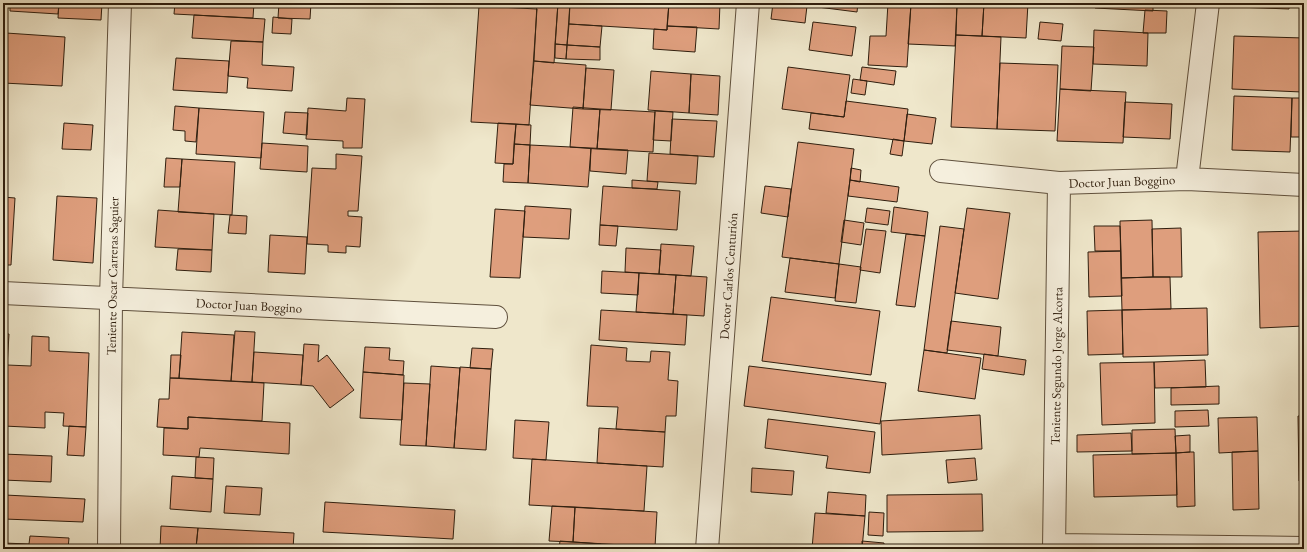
<svg xmlns="http://www.w3.org/2000/svg" width="1307" height="552" viewBox="0 0 1307 552" font-family="'EB Garamond',serif">
<rect width="100%" height="100%" fill="#efe7cb"/>
<filter id="stains"><feTurbulence type="fractalNoise" baseFrequency=".005" numOctaves="4"/><feColorMatrix values="0 0 0 0 .2 0 0 0 0 .09 0 0 0 0 .02 0 0 0 .5 -.17"/></filter>
<radialGradient id="worn" r=".72"><stop offset=".6" stop-color="#630" stop-opacity="0"/><stop offset="1" stop-color="#630" stop-opacity=".3"/></radialGradient>
<path fill="#de9e7d" stroke="#2f1e0e" d="M 10,3 L 59,3 L 58,14 L 10,11 Z
M 59,3 L 102,3 L 101,20 L 58,18 Z
M 175,3 L 254,3 L 253,18 L 174,14 Z
M 279,3 L 311,3 L 310,19 L 278,18 Z
M 362,3 L 403,3 L 403,6 Z
M 537,3 L 558,3 L 554,63 L 534,61 Z
M 558,3 L 570,3 L 567,45 L 555,44 Z
M 570,3 L 669,3 L 667,30 L 569,24 Z
M 669,3 L 720,3 L 719,29 L 667,26 Z
M 773,3 L 786,3 L 807,6 L 805,23 L 771,19 Z
M 786,3 L 858,3 L 857,12 Z
M 888,3 L 911,4 L 907,67 L 868,65 L 870,36 L 886,36 Z
M 957,3 L 984,3 L 982,36 L 956,35 Z
M 984,3 L 1028,3 L 1026,38 L 982,36 Z
M 1095,3 L 1153,3 L 1153,11 L 1095,8 Z
M 1236,3 L 1289,3 L 1289,9 L 1236,7 Z
M 911,4 L 957,6 L 955,46 L 908,44 Z
M 479,6 L 537,9 L 529,125 L 471,122 Z
M 1145,10 L 1167,11 L 1166,33 L 1143,33 Z
M 194,15 L 265,19 L 263,42 L 192,38 Z
M 273,17 L 292,19 L 291,34 L 272,33 Z
M 813,22 L 856,27 L 852,56 L 809,50 Z
M 1040,22 L 1063,24 L 1061,41 L 1038,39 Z
M 569,24 L 602,26 L 600,47 L 567,45 Z
M 667,26 L 697,27 L 695,52 L 653,49 L 654,29 L 667,30 Z
M 1094,30 L 1148,33 L 1147,66 L 1093,64 Z
M 6,33 L 65,37 L 62,86 L 3,83 Z
M 956,35 L 1001,37 L 997,129 L 951,127 Z
M 1234,36 L 1304,38 L 1302,92 L 1232,89 Z
M 231,41 L 263,42 L 262,65 L 294,67 L 292,91 L 247,88 L 248,78 L 228,76 Z
M 555,44 L 567,45 L 566,59 L 555,58 Z
M 567,45 L 600,47 L 600,60 L 566,59 Z
M 1062,46 L 1094,47 L 1091,91 L 1060,89 Z
M 176,58 L 229,61 L 227,93 L 173,90 Z
M 534,61 L 586,65 L 583,109 L 530,105 Z
M 1000,63 L 1058,65 L 1055,131 L 997,129 Z
M 788,67 L 850,75 L 844,117 L 782,109 Z
M 862,67 L 896,71 L 894,85 L 860,80 Z
M 586,68 L 614,70 L 611,110 L 583,109 Z
M 651,71 L 691,74 L 689,113 L 648,110 Z
M 691,74 L 720,76 L 718,115 L 689,113 Z
M 853,79 L 867,81 L 865,95 L 851,93 Z
M 1060,89 L 1126,92 L 1123,143 L 1057,141 Z
M 1234,96 L 1292,98 L 1290,152 L 1232,150 Z
M 347,98 L 365,99 L 362,148 L 343,148 L 343,141 L 306,139 L 308,108 L 346,111 Z
M 1292,98 L 1304,98 L 1304,137 L 1291,137 Z
M 846,101 L 908,109 L 904,141 L 809,129 L 811,113 L 844,117 Z
M 1125,102 L 1172,104 L 1170,139 L 1123,137 Z
M 175,106 L 199,108 L 196,142 L 185,141 L 185,131 L 173,130 Z
M 573,107 L 600,109 L 597,149 L 570,147 Z
M 199,108 L 264,112 L 261,158 L 196,154 Z
M 600,109 L 655,112 L 653,152 L 597,149 Z
M 655,111 L 673,112 L 671,141 L 653,140 Z
M 285,112 L 308,113 L 307,135 L 283,133 Z
M 907,114 L 936,118 L 932,144 L 904,141 Z
M 672,119 L 717,121 L 714,157 L 670,154 Z
M 64,123 L 93,125 L 91,150 L 62,149 Z
M 498,123 L 516,124 L 513,164 L 495,163 Z
M 516,124 L 531,125 L 530,145 L 514,144 Z
M 893,139 L 904,141 L 902,156 L 890,154 Z
M 798,142 L 854,149 L 839,264 L 782,257 Z
M 262,143 L 308,146 L 307,172 L 260,169 Z
M 514,144 L 530,145 L 528,183 L 503,182 L 504,164 L 513,164 Z
M 530,145 L 591,148 L 588,187 L 528,183 Z
M 591,148 L 628,150 L 626,174 L 590,171 Z
M 649,153 L 698,156 L 696,184 L 647,181 Z
M 336,154 L 362,156 L 358,211 L 348,211 L 348,216 L 362,217 L 360,247 L 346,246 L 346,253 L 328,252 L 328,245 L 307,244 L 312,168 L 336,169 Z
M 166,158 L 182,159 L 180,187 L 164,187 Z
M 182,159 L 235,162 L 232,215 L 178,212 Z
M 851,168 L 861,170 L 860,182 L 850,180 Z
M 632,180 L 658,182 L 657,189 L 632,188 Z
M 850,180 L 899,187 L 897,202 L 848,196 Z
M 603,186 L 680,191 L 677,230 L 600,225 Z
M 765,186 L 791,189 L 788,217 L 761,213 Z
M 57,196 L 97,198 L 93,263 L 53,260 Z
M 3,197 L 15,198 L 11,265 L 3,265 Z
M 525,206 L 571,209 L 569,239 L 523,237 Z
M 894,207 L 928,212 L 925,236 L 891,232 Z
M 867,208 L 890,211 L 888,225 L 865,222 Z
M 967,208 L 1010,213 L 998,299 L 955,293 Z
M 495,209 L 525,211 L 520,278 L 490,277 Z
M 158,210 L 214,214 L 212,250 L 155,247 Z
M 230,215 L 247,216 L 246,234 L 228,233 Z
M 844,220 L 864,223 L 861,245 L 841,242 Z
M 1152,220 L 1153,277 L 1121,278 L 1120,221 Z
M 600,225 L 618,226 L 616,246 L 599,245 Z
M 940,226 L 964,229 L 947,353 L 924,350 Z
M 1094,226 L 1120,226 L 1121,251 L 1095,251 Z
M 1181,228 L 1182,277 L 1153,277 L 1152,229 Z
M 866,229 L 886,231 L 880,273 L 860,270 Z
M 1304,231 L 1304,326 L 1260,328 L 1258,232 Z
M 906,234 L 925,236 L 915,307 L 896,305 Z
M 270,235 L 307,237 L 305,274 L 268,272 Z
M 661,244 L 694,246 L 691,276 L 659,274 Z
M 626,248 L 661,250 L 659,274 L 625,272 Z
M 178,249 L 212,250 L 211,272 L 176,270 Z
M 1121,251 L 1122,296 L 1089,297 L 1088,252 Z
M 790,258 L 839,264 L 835,298 L 785,292 Z
M 839,264 L 861,267 L 856,303 L 835,301 Z
M 602,271 L 639,273 L 638,295 L 601,293 Z
M 639,273 L 676,275 L 673,314 L 636,312 Z
M 676,275 L 707,277 L 704,316 L 673,314 Z
M 1153,277 L 1170,277 L 1171,309 L 1122,310 L 1121,278 Z
M 771,297 L 880,311 L 871,375 L 762,361 Z
M 1207,308 L 1208,355 L 1123,357 L 1122,310 Z
M 601,310 L 687,315 L 685,345 L 599,340 Z
M 1122,310 L 1123,354 L 1088,355 L 1087,311 Z
M 951,321 L 1001,327 L 998,356 L 947,350 Z
M 235,331 L 255,332 L 252,382 L 231,381 Z
M 182,332 L 234,335 L 231,381 L 179,378 Z
M 3,334 L 9,334 L 3,434 Z
M 32,336 L 49,337 L 49,351 L 89,353 L 86,427 L 63,426 L 64,413 L 45,412 L 45,428 L 4,426 L 7,365 L 31,366 Z
M 304,344 L 319,345 L 318,362 L 327,355 L 354,390 L 330,408 L 313,386 L 301,385 Z
M 591,345 L 627,348 L 626,361 L 650,362 L 651,351 L 670,352 L 668,380 L 678,381 L 676,416 L 666,416 L 665,432 L 616,429 L 618,407 L 587,406 Z
M 365,347 L 390,348 L 389,360 L 404,361 L 403,375 L 363,372 Z
M 472,348 L 493,349 L 491,369 L 470,368 Z
M 924,350 L 981,358 L 975,399 L 918,391 Z
M 254,352 L 303,355 L 301,385 L 252,382 Z
M 984,354 L 1026,360 L 1024,375 L 982,369 Z
M 171,355 L 181,355 L 179,378 L 170,378 Z
M 1205,360 L 1206,387 L 1155,388 L 1154,362 Z
M 1154,362 L 1155,423 L 1102,425 L 1100,363 Z
M 431,366 L 460,368 L 454,448 L 426,446 Z
M 749,366 L 886,383 L 880,424 L 744,406 Z
M 460,367 L 491,369 L 486,450 L 454,448 Z
M 363,372 L 404,375 L 402,420 L 360,418 Z
M 170,378 L 264,383 L 262,421 L 188,417 L 188,429 L 157,427 L 159,399 L 169,399 Z
M 404,383 L 430,384 L 426,446 L 400,445 Z
M 1219,386 L 1219,404 L 1171,405 L 1171,388 Z
M 1208,410 L 1209,426 L 1175,427 L 1175,411 Z
M 980,415 L 982,449 L 882,455 L 881,421 Z
M 1298,416 L 1304,416 L 1304,481 L 1299,481 Z
M 188,417 L 290,423 L 289,454 L 200,448 L 199,457 L 163,455 L 164,428 L 188,429 Z
M 1257,417 L 1258,451 L 1219,453 L 1218,418 Z
M 768,419 L 875,432 L 870,473 L 826,468 L 828,456 L 765,448 Z
M 515,420 L 549,422 L 546,460 L 513,458 Z
M 69,426 L 86,427 L 84,456 L 67,455 Z
M 599,428 L 665,432 L 663,467 L 597,463 Z
M 1175,429 L 1176,453 L 1132,454 L 1132,430 Z
M 1131,433 L 1132,451 L 1077,452 L 1077,435 Z
M 1190,435 L 1190,452 L 1176,453 L 1175,436 Z
M 1258,451 L 1259,509 L 1233,510 L 1232,452 Z
M 1190,452 L 1194,452 L 1195,506 L 1177,507 L 1176,453 Z
M 1176,453 L 1177,495 L 1094,497 L 1093,455 Z
M 3,454 L 52,456 L 51,482 L 3,480 Z
M 196,457 L 214,458 L 213,479 L 195,478 Z
M 975,458 L 977,480 L 948,483 L 946,460 Z
M 532,459 L 647,466 L 644,511 L 529,505 Z
M 752,468 L 794,471 L 792,495 L 751,492 Z
M 172,476 L 213,479 L 211,512 L 170,509 Z
M 226,486 L 262,488 L 260,515 L 224,513 Z
M 828,492 L 866,495 L 865,516 L 826,513 Z
M 982,494 L 983,531 L 887,532 L 887,495 Z
M 5,495 L 85,499 L 83,522 L 4,519 Z
M 325,502 L 455,510 L 453,539 L 323,532 Z
M 552,506 L 575,507 L 573,542 L 549,541 Z
M 575,507 L 657,512 L 655,547 L 573,542 Z
M 869,512 L 884,513 L 883,536 L 868,535 Z
M 815,513 L 865,516 L 862,549 L 812,549 Z
M 161,526 L 198,528 L 196,549 L 160,549 Z
M 198,528 L 294,533 L 293,549 L 235,549 L 196,547 Z
M 30,536 L 69,538 L 68,549 L 3,549 L 3,543 L 29,544 Z
M 560,541 L 601,544 L 601,549 L 559,549 Z
M 862,541 L 884,543 L 884,549 L 862,549 Z
M 632,545 L 665,548 L 664,549 L 631,549 Z
M 730,545 L 786,549 L 730,549 Z"/>
<g fill="none" stroke-linecap="round" stroke-linejoin="round">
<g stroke="#5f503d" stroke-width="24">
<path id="minor" d="M 941,171 L 1059,183 L 1187,179 L 1304,185
M 1187,179 L 1208,3
M 3,293 L 496,317
M 1054,545 L 1304,548
M 109,549 L 111,298 L 120,3
M 707,549 L 748,3
M 1054,549 L 1059,183"/>
</g>
<use href="#minor" stroke="#f5efdd" stroke-width="22"/>
</g>
<g text-anchor="middle" stroke-width="3" stroke-linejoin="round" paint-order="stroke">
<g font-size="13" fill="#2f1e0e" stroke="#f5efdd">
<text transform="translate(1122 181) rotate(-2)" y="5">Doctor Juan Boggino</text>
<text transform="translate(112 276) rotate(-89)" y="5">Teniente Oscar Carreras Saguier</text>
<text transform="translate(728 276) rotate(-86)" y="5">Doctor Carlos Centurión</text>
<text transform="translate(249 305) rotate(3)" y="5">Doctor Juan Boggino</text>
<text transform="translate(1056 366) rotate(-89)" y="5">Teniente Segundo Jorge Alcorta</text>
</g>
</g>
<rect width="1307" height="552" fill="none" stroke="#efe7cb" stroke-width="16"/>
<rect x="4" y="4" width="1299" height="544" fill="none" stroke="#2f1e0e" stroke-width="2"/>
<rect x="8" y="8" width="1291" height="536" fill="none" stroke="#2f1e0e"/>
<rect width="100%" height="100%" filter="url(#stains)"/>
<rect width="100%" height="100%" fill="url(#worn)"/>
</svg>
